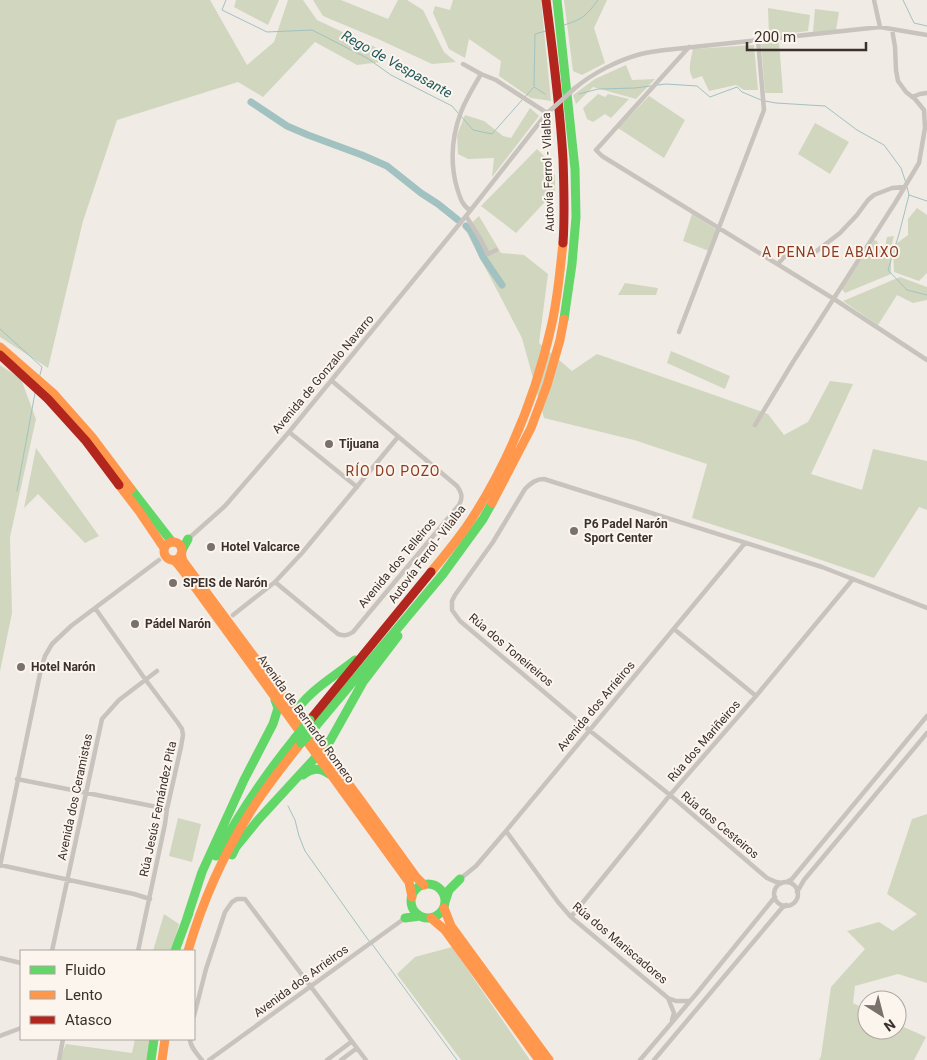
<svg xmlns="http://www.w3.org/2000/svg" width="927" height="1060" viewBox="0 0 927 1060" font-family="Roboto,sans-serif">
<rect width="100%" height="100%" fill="#f0ebe5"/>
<path fill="#d1d6bf" d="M 0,0 L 210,0 L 247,65 L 274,42 L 288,0 L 303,0 L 317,20 L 381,50 L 381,62 L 357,65 L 315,42 L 263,97 L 238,82 L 117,120 L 83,221 L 48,368 L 0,337 Z
M 236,0 L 279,0 L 268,25 L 234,7 Z
M 313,0 L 341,0 L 388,19 L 398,0 L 407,0 L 423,10 L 444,52 L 456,62 L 432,64 L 378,39 L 323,16 Z
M 453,0 L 541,0 L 551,101 L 531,98 L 499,76 L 501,61 L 469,39 L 465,58 L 449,49 L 433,13 L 435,6 L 450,10 Z
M 564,0 L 607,0 L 594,28 L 605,63 L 582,75 L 573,71 Z
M 768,8 L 810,15 L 808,31 L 769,36 Z
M 815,9 L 839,12 L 836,30 L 813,32 Z
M 779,42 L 783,93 L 765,93 L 761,43 Z
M 754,45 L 758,90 L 744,90 L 736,85 L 709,91 L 702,76 L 693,79 C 687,69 691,59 693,49 Z
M 626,65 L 632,80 L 655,79 L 636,99 L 593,87 L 576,104 L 573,95 L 595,79 Z
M 598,94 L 605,97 L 608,94 L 629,99 L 611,118 L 605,114 L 593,122 L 587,119 L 583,108 Z
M 649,96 L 685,120 L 664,158 L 618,128 Z
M 530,108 L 539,116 L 492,177 L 494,158 L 468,159 L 458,154 L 457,135 L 465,115 L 484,121 L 503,136 L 511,138 Z
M 815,123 L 849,142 L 830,174 L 798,154 Z
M 537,149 L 547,159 L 547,168 L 555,175 L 555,191 L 516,233 L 481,206 Z
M 917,208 L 927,215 L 927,273 L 919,281 L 894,272 L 893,246 L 908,235 L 908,219 Z
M 692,214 L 717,230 L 709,251 L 683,241 Z
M 479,216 L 501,253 L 524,255 L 548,274 L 539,343 L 572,371 L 597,354 L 768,414 L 784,435 L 808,422 L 830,381 L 853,384 L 811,474 L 862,490 L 873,449 L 927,461 L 927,510 L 919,507 L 874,578 L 786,548 L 692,518 L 707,464 L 634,440 L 544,418 L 522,338 L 465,229 Z
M 894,236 L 891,247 L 891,274 L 845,293 L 842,289 L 874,240 L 877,241 L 883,257 L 887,237 Z
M 900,277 L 927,287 L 927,300 L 913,303 L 897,295 L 878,325 L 843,301 Z
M 625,283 L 658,288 L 656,295 L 618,295 Z
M 671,351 L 730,376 L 725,389 L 667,363 Z
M 0,365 L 21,379 L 36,419 L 10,537 L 12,613 L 0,671 Z
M 36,448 L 99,536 L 85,543 L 38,494 L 24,508 Z
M 927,814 L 927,983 L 898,974 L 855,986 L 853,1003 L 867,1010 L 867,1030 L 897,1030 L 897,1024 L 926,1037 L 914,1060 L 819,1060 L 821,1056 L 831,987 L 865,949 L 847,931 L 879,922 L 893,931 L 917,914 L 887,894 L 912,819 Z
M 178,818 L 201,824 L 192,862 L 169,856 Z
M 164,914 L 179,924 L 172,951 L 153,951 Z
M 452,947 L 530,1060 L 461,1060 L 397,974 L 415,957 Z
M 135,1039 L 153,1039 L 149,1060 L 59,1060 L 66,1044 L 132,1053 Z"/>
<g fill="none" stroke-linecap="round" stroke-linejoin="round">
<path stroke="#a1c2c1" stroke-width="1" d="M 226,0 L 222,10 L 267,32 L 312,30 L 367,58 L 391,75 L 452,106 L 458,113
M 903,0 L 914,23 L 927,26
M 564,25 C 583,19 586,16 598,0
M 658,85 L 666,84 L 697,86 L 710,97 L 737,87 L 742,92 L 761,100
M 534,86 L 535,34 L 546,31
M 579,94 L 598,89 L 635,88 L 651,86
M 525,97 L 534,87 L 545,94
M 765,101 L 776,103 L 825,106 L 857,130 L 884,145 L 901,168 L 906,183
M 461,116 L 473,130 L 492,134 L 522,100
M 907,187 L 909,195 L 899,234 L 888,270 L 907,290 L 927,295
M 909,195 L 927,201
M 0,329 L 42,367 L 40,375
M 17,491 L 35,393
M 288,806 L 295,820 L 299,836 L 305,851 L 369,941
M 372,944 L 457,1060"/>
<path stroke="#a1c2c1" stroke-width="7" d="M 251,102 L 287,126 L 308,135 L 362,155 L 387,166 L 421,193 L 438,204 L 458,220
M 466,226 L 471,231 L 483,257 L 502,285"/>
<path stroke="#c9c3be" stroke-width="4.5" d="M 874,0 L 880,27
M 689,47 L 596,150 L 602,156 L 834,299 L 927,360
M 463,64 L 481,74 L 496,80 L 547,113
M 575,88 C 593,73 618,60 641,54 C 649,52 657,51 665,50 L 880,27 L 927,35
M 912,97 L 920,94 L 927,93
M 470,210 C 462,206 460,197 457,188 C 450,163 452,136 461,112 C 466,99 474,86 481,74
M 466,216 L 481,240 L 488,254 L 496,250
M 778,264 L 784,257 L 801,252 L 814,253 L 840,233 L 857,215 L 868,200 L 874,195 L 892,188 L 904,187
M 679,332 L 764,110 L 758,40
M 755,425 L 793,362 L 895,203 L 919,163 L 925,128 L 924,110 L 915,99 L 906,92 L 898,81 L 896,70 L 895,47 L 892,29
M 289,432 L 357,487
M 188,539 L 225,506 L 289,432 L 466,216 L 547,113 L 553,108
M 275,582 L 338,634 C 344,636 347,636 353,632 L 459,505 C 463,498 462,493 457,486 L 332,381
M 95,608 L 145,679 L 178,723 L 182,729 L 183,735 L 181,747 L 167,809 L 165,824 L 138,951
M 233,615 L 275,582 L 302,553 L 398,437
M 674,629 L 756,696
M 17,779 L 167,809
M 506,831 L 558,902 L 571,917 L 668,998 L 676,1001 L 690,1001
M 0,865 L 134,894 L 150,899
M 0,866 L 41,669 L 45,656 L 52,644 L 71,626 L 159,560
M 460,879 L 476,866 L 506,831 L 745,543
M 787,882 L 792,879 L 927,716
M774 894a12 12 0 1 1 24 0a12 12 0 1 1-24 0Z
M 782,883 L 776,882 L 767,878 L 670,795 L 589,730 L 460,621 L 452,610 L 452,601 L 455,595 L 493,542 L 525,489 C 531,483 536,479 544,479 L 822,567 L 927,608
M 797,892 L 804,880 L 927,733
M 571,917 L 670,795 L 756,696 L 853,579
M 52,951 L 102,719 L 119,700 L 157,671
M 0,958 L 21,963
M 668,998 L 674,1013 L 672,1020
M 194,1016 L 206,969 L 225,912 L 232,902 L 237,899 L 245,899 L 366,1060
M 0,1036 L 21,1028
M 190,1039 C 190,1047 197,1054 202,1060
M 59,1060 L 63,1039
M 209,1060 L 405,918
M 327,1060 L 351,1042
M 341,1060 L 357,1048
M 640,1060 L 697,993 L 775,897
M 654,1060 L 781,909 L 786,905"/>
<path stroke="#63d668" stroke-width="9" d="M 557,0 L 575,169 L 576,217 L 572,264 L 564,319
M 131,489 L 172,542
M 182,550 L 188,539
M 293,716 C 305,693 335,676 355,660
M 315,727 L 443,574 L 483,519 L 492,503
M 315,745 L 322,745 L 330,741 L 363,682 L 398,636
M 303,775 C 312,768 320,767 329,774
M 232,855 L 236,847 L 258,820 L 316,757 L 318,750
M 216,856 C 239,814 265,775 295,738
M411 901a17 17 0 1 1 34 0a17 17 0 1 1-34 0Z
M 445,902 L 449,890 L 460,879
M 187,918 L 202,872 L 244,780 L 273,724 L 278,708 L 275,700
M 405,918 L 420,916
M 175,951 L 189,913
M 151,1060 L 154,1039"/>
<path stroke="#ff974d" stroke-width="9" d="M 0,347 L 54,394 L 92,437 L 131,489
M 119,485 L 139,511 L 164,548
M 492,503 L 531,428 L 547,385 L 560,340 L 564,319
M164 551a9 9 0 1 1 18 0a9 9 0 1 1-18 0Z
M 181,554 L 183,561 L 359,798 L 416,877 L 424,885
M 172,560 L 176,562 L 184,572 L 409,882 L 412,897
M 431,572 C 446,554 461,536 473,517 C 511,457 537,392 552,323 C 558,296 560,270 563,243
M 444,908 L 451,926 L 549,1060
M 431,918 L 445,930 L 539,1060
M 188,951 C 202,903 222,857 249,814 C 264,789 283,766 301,743
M 162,1060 L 165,1039"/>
<path stroke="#b3261e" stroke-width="9" d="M 546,0 C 553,53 560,106 563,159 C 564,187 565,215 563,243
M 0,355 L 48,399 L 86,441 L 119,485
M 310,720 L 431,572"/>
<path stroke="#c9c3be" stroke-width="4.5" d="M 553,108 L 575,88"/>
<path stroke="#63d668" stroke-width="9" d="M 295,738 L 310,720
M 301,743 L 315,727"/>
</g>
<g fill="#7a716c" stroke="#fbf5ee" stroke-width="2">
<circle cx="329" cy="444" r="5"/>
<circle cx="574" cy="531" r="5"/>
<circle cx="211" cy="547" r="5"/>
<circle cx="173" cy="583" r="5"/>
<circle cx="135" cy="624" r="5"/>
<circle cx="21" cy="667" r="5"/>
</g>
<g text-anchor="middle" stroke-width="4" stroke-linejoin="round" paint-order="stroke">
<g font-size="12" fill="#3b302b" stroke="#fbf5ee">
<text transform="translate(548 172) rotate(-92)" y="4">Autovía Ferrol - Vilalba</text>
<text transform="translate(323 374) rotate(-50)" y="4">Avenida de Gonzalo Navarro</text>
<text transform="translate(427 554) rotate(-53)" y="4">Autovía Ferrol - Vilalba</text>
<text transform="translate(397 563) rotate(-50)" y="4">Avenida dos Telleiros</text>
<text transform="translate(511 650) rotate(40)" y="4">Rúa dos Toneireiros</text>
<text transform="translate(596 706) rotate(-50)" y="4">Avenida dos Arrieiros</text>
<text transform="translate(306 719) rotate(54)" y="4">Avenida de Bernardo Romero</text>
<text transform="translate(704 741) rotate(-49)" y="4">Rúa dos Mariñeiros</text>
<text transform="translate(75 797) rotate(-78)" y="4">Avenida dos Ceramistas</text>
<text transform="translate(158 809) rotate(-78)" y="4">Rúa Jesús Fernández Pita</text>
<text transform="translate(720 825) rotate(40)" y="4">Rúa dos Cesteiros</text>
<text transform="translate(620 943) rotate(40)" y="4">Rúa dos Mariscadores</text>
<text transform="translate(301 981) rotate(-36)" y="4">Avenida dos Arrieiros</text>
</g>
<g font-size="12" font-weight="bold" fill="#3b302b" stroke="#fbf5ee" text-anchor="start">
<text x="339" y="448">Tijuana</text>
<text x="584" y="528">P6 Padel Narón<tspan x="584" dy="14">Sport Center</tspan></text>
<text x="221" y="551">Hotel Valcarce</text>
<text x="183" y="587">SPEIS de Narón</text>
<text x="145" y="628">Pádel Narón</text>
<text x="31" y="671">Hotel Narón</text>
</g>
<g font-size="14" font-style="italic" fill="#1f5a5e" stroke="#fbf5ee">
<text transform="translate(397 64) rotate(29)" y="5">Rego de Vespasante</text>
</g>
<g font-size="14" letter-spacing="1" fill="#8c3b22" stroke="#fbf5ee">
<text x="831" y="257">A PENA DE ABAIXO</text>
<text x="393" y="476">RÍO DO POZO</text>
</g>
</g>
<rect x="20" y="950" width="175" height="90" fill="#fbf5ee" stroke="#aea6a0"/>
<rect x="30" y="966" width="25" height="8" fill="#63d668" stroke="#aea6a0"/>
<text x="65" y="975" font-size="15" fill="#3b302b">Fluido</text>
<rect x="30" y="991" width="25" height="8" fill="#ff974d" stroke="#aea6a0"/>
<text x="65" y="1000" font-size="15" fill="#3b302b">Lento</text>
<rect x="30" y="1016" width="25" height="8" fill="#b3261e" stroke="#aea6a0"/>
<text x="65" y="1025" font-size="15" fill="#3b302b">Atasco</text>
<g transform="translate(882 1015) rotate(144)"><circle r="24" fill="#fbf5ee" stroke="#aea6a0"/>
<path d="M0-4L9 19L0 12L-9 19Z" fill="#7a716c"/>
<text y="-8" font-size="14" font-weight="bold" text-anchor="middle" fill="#3b302b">N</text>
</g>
<path d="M747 42v8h119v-8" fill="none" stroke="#3b302b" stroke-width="2.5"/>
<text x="754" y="42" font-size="15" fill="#3b302b" stroke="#fbf5ee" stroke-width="4" paint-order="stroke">200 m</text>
</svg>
